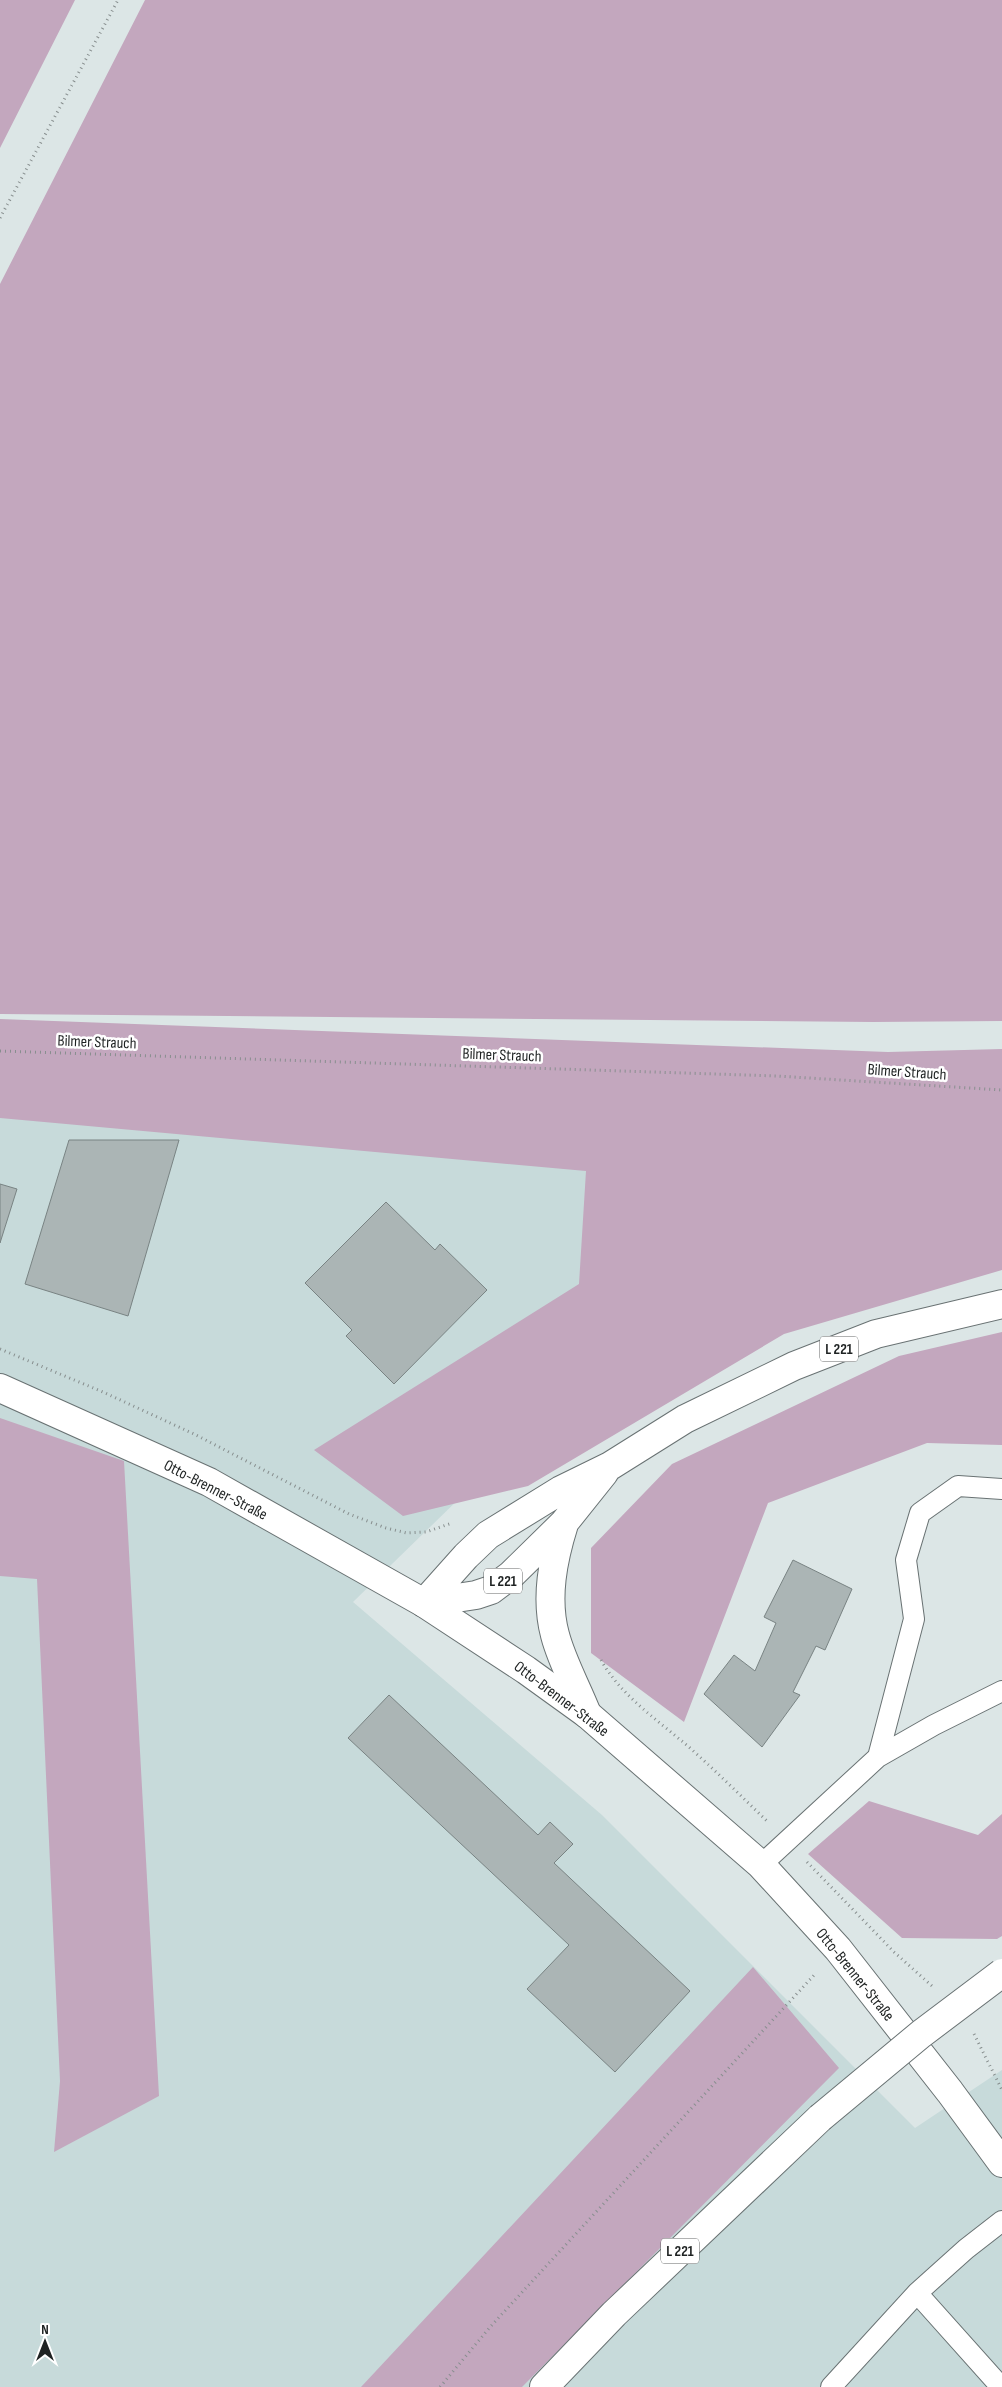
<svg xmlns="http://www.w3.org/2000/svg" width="1002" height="2387" viewBox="0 0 1002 2387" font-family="'Sofia Sans Condensed',sans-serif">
<rect width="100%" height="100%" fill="#dce6e6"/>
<path fill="#c7dada" d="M 0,1044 L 665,1145 L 657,1306 L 353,1602 L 602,1815 L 915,2128 L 1002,2070 L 1002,2387 L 0,2387 Z"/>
<path fill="#c3a7be" d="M 0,0 L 75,0 L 0,148 Z
M 145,0 L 1002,0 L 1002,1021 L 873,1022 L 0,1014 L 0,284 Z
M 0,1019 L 888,1052 L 1002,1049 L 1002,1270 L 784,1334 L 528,1486 L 403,1516 L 314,1450 L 579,1284 L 586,1171 L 0,1118 Z
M 1002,1332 L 1002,1445 L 927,1443 L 768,1503 L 684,1722 L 591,1653 L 591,1548 L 672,1464 L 899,1356 Z
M 0,1418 L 124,1461 L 159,2096 L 54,2152 L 60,2081 L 37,1579 L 0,1576 Z
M 869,1801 L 978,1835 L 1002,1814 L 1002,1936 L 997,1939 L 902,1938 L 808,1854 Z
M 753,1967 L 839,2068 L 522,2387 L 361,2387 Z"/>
<path fill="#abb5b5" stroke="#798383" d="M 69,1140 L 179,1140 L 128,1316 L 25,1284 Z
M 0,1184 L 17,1189 L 0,1243 Z
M 386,1202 L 435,1250 L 440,1244 L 487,1290 L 394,1384 L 346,1336 L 352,1330 L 305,1283 Z
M 793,1560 L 852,1589 L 825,1650 L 816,1646 L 793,1692 L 800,1695 L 762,1747 L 704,1694 L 734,1655 L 755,1671 L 776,1623 L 764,1617 Z
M 389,1695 L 538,1835 L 550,1822 L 573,1844 L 554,1863 L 690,1991 L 615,2072 L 527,1989 L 569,1945 L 348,1738 Z"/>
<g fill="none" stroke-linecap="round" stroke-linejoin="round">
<g stroke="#697273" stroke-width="22">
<path id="lane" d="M 878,1757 L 914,1619 L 906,1560 L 920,1513 L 958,1486 L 1002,1489
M 761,1865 L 878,1757 L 934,1725 L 1002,1691
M 917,2293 L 1001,2387
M 831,2387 L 917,2293 L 966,2249 L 1002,2221"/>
</g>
<g stroke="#697273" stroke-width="30">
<path id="street" d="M 0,1388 L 209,1482 L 424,1603 L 526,1670 L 587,1714 L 761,1865 L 838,1949 L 950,2092 L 1002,2163"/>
</g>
<g stroke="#697273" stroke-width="30">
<path id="highway" d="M 564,1524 C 553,1559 545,1598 555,1635 C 562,1662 577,1688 587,1714
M 424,1603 L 466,1556 L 488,1535 L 561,1490 L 610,1466 L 685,1419 L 794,1366 L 876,1334 L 1002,1304
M 424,1603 L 476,1595 L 491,1590 L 511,1575 L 564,1523 L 604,1473
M 544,2387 L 614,2314 L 820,2118"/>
</g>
<path stroke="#878e8e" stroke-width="3" stroke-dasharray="1 4" stroke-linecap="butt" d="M 0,218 L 118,0
M 0,1051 L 777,1076 L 1002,1090
M 0,1349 L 103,1392 L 194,1434 L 349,1514 L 386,1528 L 407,1533 L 426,1532 L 452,1523
M 601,1660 C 621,1696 659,1721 690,1748 C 717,1772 742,1797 768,1822
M 807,1862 L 894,1952 L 932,1986
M 974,2034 L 1002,2090
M 440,2387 L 491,2326 L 816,1973"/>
<use href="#lane" stroke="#fff" stroke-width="20"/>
<use href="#street" stroke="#fff" stroke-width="28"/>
<use href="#highway" stroke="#fff" stroke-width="28"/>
<g stroke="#697273" stroke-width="30" stroke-linecap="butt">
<path id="highway-bridge" d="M 820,2118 L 921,2034 L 1002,1973"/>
</g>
<use href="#highway-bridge" stroke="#fff" stroke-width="28"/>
</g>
<g text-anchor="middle" stroke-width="5" stroke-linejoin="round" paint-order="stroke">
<g fill="#fff" stroke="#626464" stroke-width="1">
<rect x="820" y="1336.5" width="38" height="25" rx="4"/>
<rect x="484" y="1568.5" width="38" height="25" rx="4"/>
<rect x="661" y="2238.5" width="38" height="25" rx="4"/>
</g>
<g font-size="15" font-weight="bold" fill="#1e2222">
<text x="839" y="1354">L 221</text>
<text x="503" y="1586">L 221</text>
<text x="680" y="2256">L 221</text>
</g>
<g font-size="16" fill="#1e2222" stroke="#fff">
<text transform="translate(97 1041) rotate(2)" y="6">Bilmer Strauch</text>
<text transform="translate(502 1054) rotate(2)" y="6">Bilmer Strauch</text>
<text transform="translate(907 1071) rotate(4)" y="6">Bilmer Strauch</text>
<text transform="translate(216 1489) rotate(27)" y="6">Otto-Brenner-Straße</text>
<text transform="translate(562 1698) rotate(37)" y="6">Otto-Brenner-Straße</text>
<text transform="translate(856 1974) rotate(51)" y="6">Otto-Brenner-Straße</text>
</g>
</g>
<g transform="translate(45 2342)" stroke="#ffffff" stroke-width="4" paint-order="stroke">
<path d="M0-4L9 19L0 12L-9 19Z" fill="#1e2222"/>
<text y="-8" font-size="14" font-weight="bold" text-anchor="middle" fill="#1e2222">N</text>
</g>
</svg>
